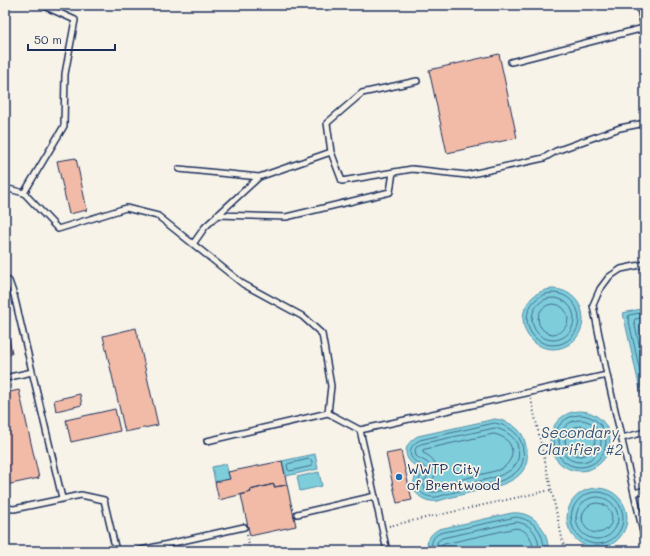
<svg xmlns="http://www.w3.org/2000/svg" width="650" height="556" viewBox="0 0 650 556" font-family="Mali,sans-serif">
<rect width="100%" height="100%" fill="#f7f3e8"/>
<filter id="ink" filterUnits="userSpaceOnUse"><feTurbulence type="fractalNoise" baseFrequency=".025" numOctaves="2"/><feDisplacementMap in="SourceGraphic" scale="8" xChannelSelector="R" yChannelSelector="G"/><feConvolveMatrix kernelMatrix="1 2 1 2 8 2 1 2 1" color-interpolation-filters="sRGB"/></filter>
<g filter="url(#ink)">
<path fill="#7ecddb" stroke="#568ea9" d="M523 319a30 30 0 1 1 60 0a30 30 0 1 1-60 0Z
M 645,308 L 645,412 L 623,313 Z
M550 441a30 30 0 1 1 60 0a30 30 0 1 1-60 0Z
M 495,419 C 508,421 522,428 525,442 C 536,479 504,485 477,491 C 464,494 451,497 438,501 C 416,504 404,481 423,469 C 404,464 399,446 418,436 Z
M 315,454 L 318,469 L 286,476 L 282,461 Z
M 226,464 L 230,479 L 215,482 L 212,467 Z
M 319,472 L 322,486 L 300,491 L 297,477 Z
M567 518a30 30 0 1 1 60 0a30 30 0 1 1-60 0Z
M 512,513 C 534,511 549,530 548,551 L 428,551 C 425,541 430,534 439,529 Z"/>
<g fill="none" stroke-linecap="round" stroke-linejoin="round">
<path stroke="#436e90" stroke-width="1" d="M527 319a26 26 0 1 1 52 0a26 26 0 1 1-52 0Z
M532 319a21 21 0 1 1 42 0a21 21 0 1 1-42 0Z
M538 319a15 15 0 1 1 30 0a15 15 0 1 1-30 0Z
M 645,312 L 629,315 L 628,317 L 645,394
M 645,317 L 635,319 L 634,321 L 645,371
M554 441a26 26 0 1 1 52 0a26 26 0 1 1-52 0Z
M559 441a21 21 0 1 1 42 0a21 21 0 1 1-42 0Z
M 495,423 C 506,425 517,431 521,442 C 533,476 500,482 476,487 C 463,490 450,493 437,497 C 427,498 415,493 419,480 C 420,475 425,474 426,469 C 423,464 419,465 415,461 C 406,454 411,444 420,440 Z
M565 441a15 15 0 1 1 30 0a15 15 0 1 1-30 0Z
M 495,428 C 504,430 513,435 517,444 C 526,473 496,477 476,482 C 463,485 449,489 436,492 L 430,492 L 425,490 L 423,482 C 425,479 428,477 429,474 C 436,463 422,461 416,456 L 415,450 L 417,446 L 421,444 Z
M 494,434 C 516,438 518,461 499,470 L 435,486 L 430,485 L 429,483 C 441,473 437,458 423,453 L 423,450 Z
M 310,459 L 312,461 L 312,466 L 290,471 L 288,470 L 287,465 L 288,464 Z
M571 518a26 26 0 1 1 52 0a26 26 0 1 1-52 0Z
M576 518a21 21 0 1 1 42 0a21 21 0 1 1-42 0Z
M582 518a15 15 0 1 1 30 0a15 15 0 1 1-30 0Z
M 432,551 C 431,542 432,537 440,533 L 516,517 C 535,520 544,532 544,551
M 437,551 L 437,542 L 442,538 L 516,522 C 532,524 539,535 539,551
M 443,551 L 442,545 L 444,544 L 516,528 C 528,530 533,539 533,551"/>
</g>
<path fill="#f2bba7" stroke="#1b2f5e" d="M 499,54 L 517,138 L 447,153 L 429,70 Z
M 76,158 L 87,210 L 69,214 L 57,161 Z
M 5,320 L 12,353 L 5,355 Z
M 136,328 L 158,425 L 125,432 L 103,336 Z
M 19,390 L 39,478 L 6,485 L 5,393 Z
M 80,394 L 82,405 L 56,411 L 54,400 Z
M 115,409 L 120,431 L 71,442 L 66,420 Z
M 401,451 L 412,500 L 397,503 L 386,454 Z
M 282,461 L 287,485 L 274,487 L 274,484 L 250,490 L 251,492 L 219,500 L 215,482 L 230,479 L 228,472 Z
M 274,484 L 274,487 L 287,485 L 296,526 L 250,536 L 241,495 L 251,492 L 250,490 Z"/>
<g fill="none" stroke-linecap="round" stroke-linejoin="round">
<g stroke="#1b2f5e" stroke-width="8">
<path id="service" d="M 639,5 L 645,32
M 511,62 L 644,28
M 417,81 L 362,93 L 327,123 L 331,152 L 342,181 L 412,169 L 467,175 L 544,158 L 556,151 L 620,128 L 645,123
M 179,169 L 259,177
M 5,188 L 24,193 L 58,229 L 126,208 L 158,216 L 243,284 L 302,316 L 322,334 L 331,386 L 328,413
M 24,193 L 64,126 L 65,74 L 75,20 L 42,5
M 217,215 L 286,217 L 390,192 L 393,172
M 193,244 L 205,227 L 259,177 L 331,152
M 645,264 L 621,269 L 609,277 L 600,289 L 593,305 L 607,375 L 645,541
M 5,279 L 9,281 L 14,295 L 62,498
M 5,378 L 32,372
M 360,430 L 387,551
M 622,438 L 645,432
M 207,441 L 328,413 L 360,430 L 607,375
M 634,493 L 645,490
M 5,508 L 14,509 L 81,495 L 104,500 L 116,551
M 297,514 L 375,496
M 137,551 L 244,527"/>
</g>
<path stroke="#1b2f5e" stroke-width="2" stroke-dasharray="1 3" stroke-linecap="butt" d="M 531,399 L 565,551
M 389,526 L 551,490
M 247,535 L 250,551"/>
<use href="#service" stroke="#f7f3e8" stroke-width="5"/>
</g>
</g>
<circle fill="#1f6fb2" stroke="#f7f3e8" stroke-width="1.5" cx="399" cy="477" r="4"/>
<g text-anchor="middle" stroke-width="3.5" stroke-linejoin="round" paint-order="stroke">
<g font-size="14" fill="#1b2f5e" stroke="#f7f3e8" text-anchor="start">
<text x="407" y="474">WWTP City<tspan x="407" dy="16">of Brentwood</tspan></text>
</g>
<g font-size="15" font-style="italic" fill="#34567d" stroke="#f7f3e8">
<text x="580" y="438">Secondary<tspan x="580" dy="17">Clarifier #2</tspan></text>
</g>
</g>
<rect width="650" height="556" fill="none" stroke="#f7f3e8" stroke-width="20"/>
<rect x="10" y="10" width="630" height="536" fill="none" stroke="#1b2f5e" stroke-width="1.5" filter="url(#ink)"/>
<path d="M28 44v6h87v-6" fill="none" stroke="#1b2f5e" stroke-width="2"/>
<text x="34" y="44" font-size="12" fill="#1b2f5e" stroke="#f7f3e8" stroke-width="3" paint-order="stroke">50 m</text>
</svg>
